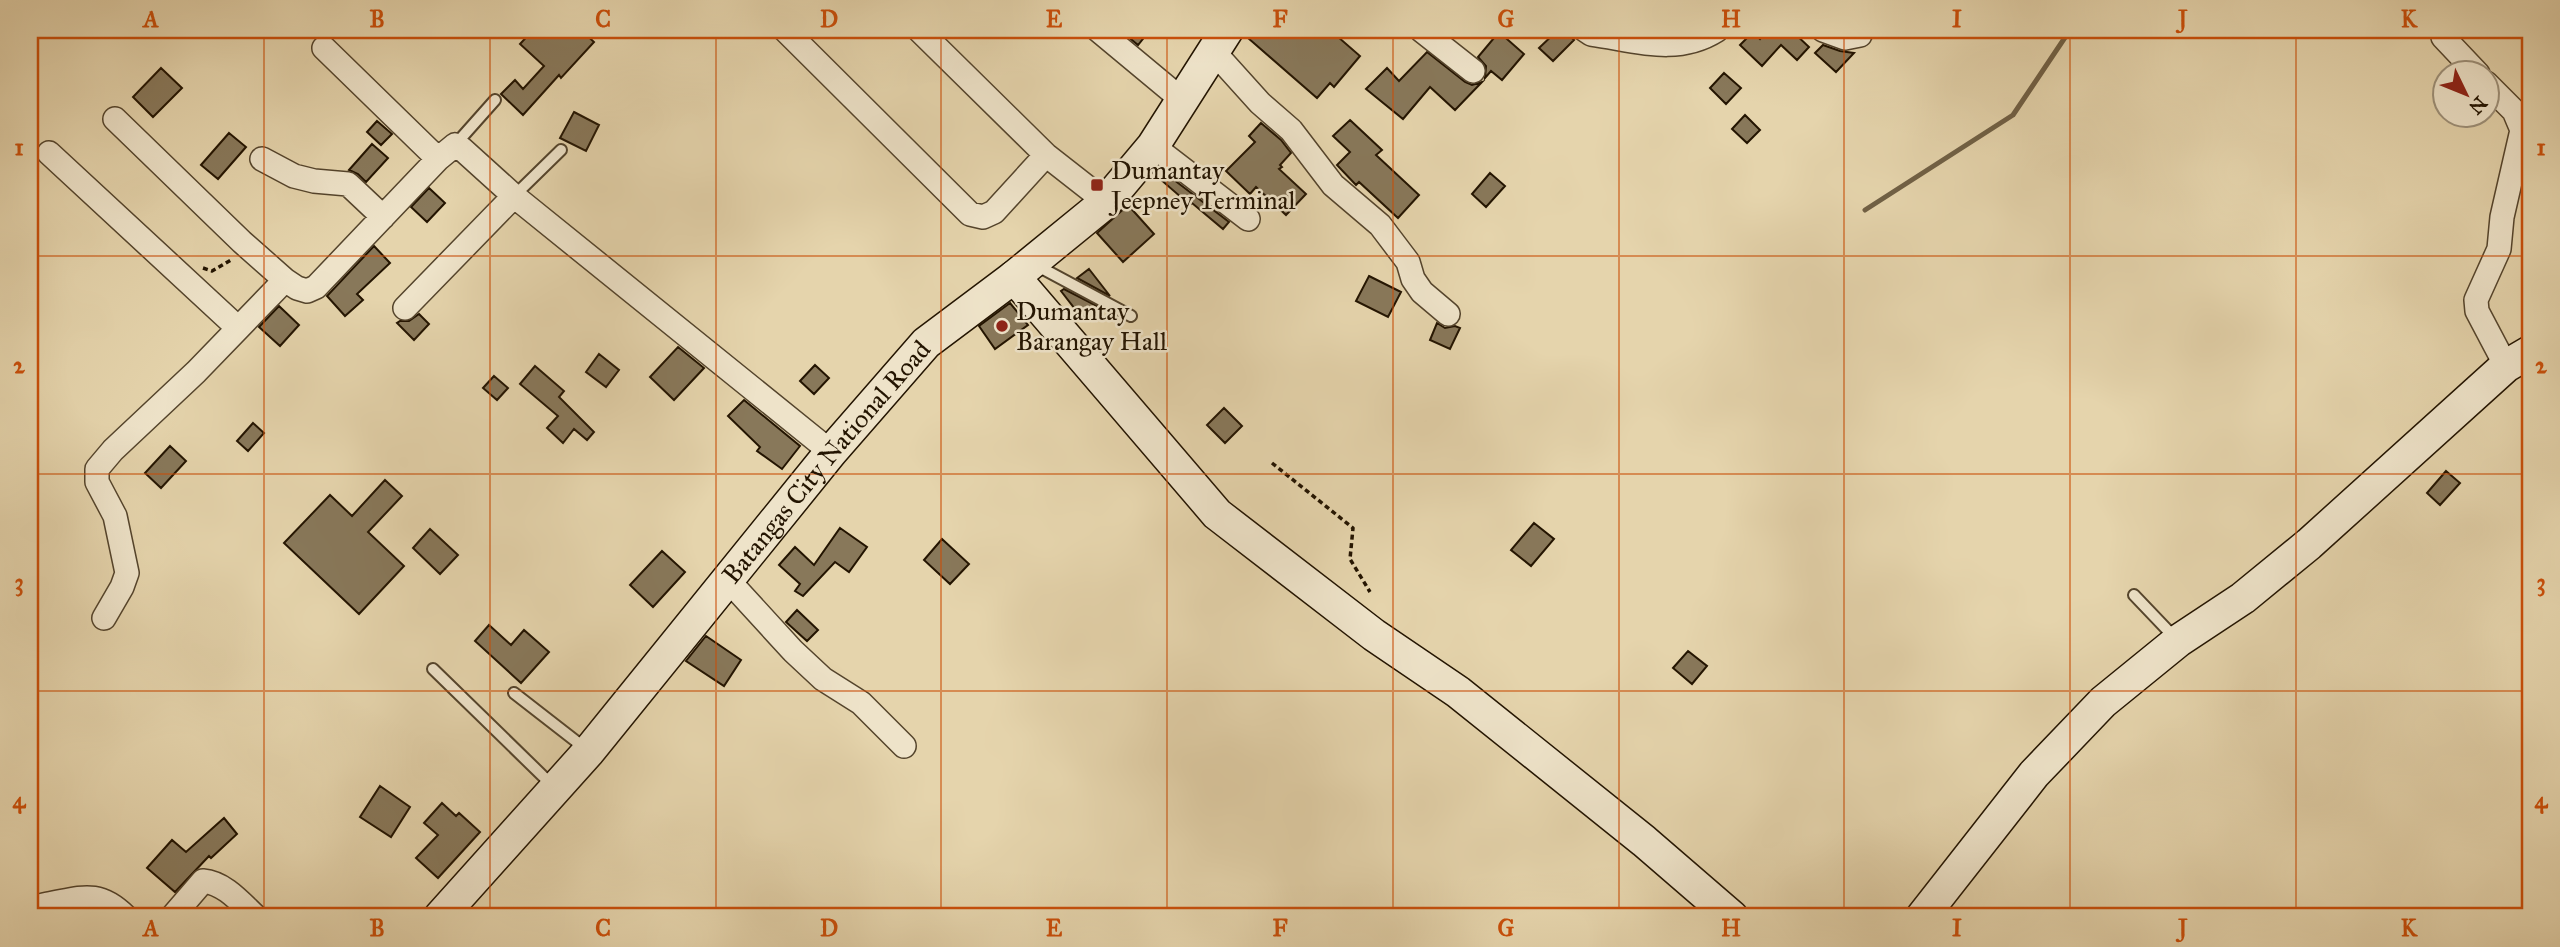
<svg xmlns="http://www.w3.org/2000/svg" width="2560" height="947" viewBox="0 0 2560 947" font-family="'IM FELL Great Primer',serif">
<rect width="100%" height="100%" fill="#e5d4ac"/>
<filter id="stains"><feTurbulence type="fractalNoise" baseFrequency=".00286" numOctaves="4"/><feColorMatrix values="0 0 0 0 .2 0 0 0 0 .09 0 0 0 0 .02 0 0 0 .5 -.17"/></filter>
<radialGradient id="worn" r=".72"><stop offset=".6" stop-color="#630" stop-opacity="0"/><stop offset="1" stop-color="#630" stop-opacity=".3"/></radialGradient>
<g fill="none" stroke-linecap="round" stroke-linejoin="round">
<path stroke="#706045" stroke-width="5" d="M 1865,210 L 2013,115 L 2070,30"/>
</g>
<path fill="#88785a" stroke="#231401" stroke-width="2" d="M 533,30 L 581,30 L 594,42 L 561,78 L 559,75 L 523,115 L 501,94 L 515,80 L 523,89 L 544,66 L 520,44 Z
M 1120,30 L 1150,30 L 1138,45 Z
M 1256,30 L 1330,30 L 1360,56 L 1334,87 L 1330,83 L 1317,98 L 1248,38 Z
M 1558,30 L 1564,30 L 1574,40 L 1553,61 L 1539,48 Z
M 1764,30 L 1795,30 L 1793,32 L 1809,47 L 1797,60 L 1781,45 L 1762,66 L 1740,45 L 1753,32 L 1760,39 L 1766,32 Z
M 1499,32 L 1524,54 L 1502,80 L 1491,71 L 1485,78 L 1486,66 L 1478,57 Z
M 1823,45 L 1840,51 L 1854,53 L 1836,72 L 1815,53 Z
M 1427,52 L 1465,82 L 1472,85 L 1482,82 L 1455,110 L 1430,87 L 1403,119 L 1366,89 L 1387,68 L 1399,81 Z
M 161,68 L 182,88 L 153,117 L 133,97 Z
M 1724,73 L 1741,88 L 1726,104 L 1710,88 Z
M 574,112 L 599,125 L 586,151 L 560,138 Z
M 1745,115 L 1760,130 L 1747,143 L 1732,129 Z
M 1350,120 L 1382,150 L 1376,155 L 1419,195 L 1398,218 L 1359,182 L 1356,185 L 1337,165 L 1350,152 L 1333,136 Z
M 377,121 L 392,134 L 381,145 L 367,132 Z
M 1261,123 L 1281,140 L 1291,153 L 1280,165 L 1282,167 L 1279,169 L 1306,194 L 1286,215 L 1256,187 L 1250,194 L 1226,171 L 1255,142 L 1249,136 Z
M 229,133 L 246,147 L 218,179 L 201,165 Z
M 372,144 L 388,158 L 366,182 L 358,174 L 349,170 Z
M 1165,173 L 1229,222 L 1223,229 L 1192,203 L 1190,205 L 1160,179 Z
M 1490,173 L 1505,186 L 1486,207 L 1472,194 Z
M 429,188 L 445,203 L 427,222 L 411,207 Z
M 1128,205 L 1154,234 L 1123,262 L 1097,233 Z
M 374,246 L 390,263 L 357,294 L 363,300 L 345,316 L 327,296 Z
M 1089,269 L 1110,296 L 1077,278 Z
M 1369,276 L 1401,292 L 1388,317 L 1356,301 Z
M 1064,289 L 1097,306 L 1082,318 L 1061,291 Z
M 1010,303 L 1028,325 L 995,349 L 979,326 Z
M 279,306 L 299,325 L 280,346 L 259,327 Z
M 419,314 L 429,324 L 414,340 L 397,323 L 400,321 L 409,321 Z
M 1437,323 L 1445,328 L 1455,326 L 1460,328 L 1450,349 L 1430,340 Z
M 678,347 L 704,368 L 674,400 L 650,377 Z
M 599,354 L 619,370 L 606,387 L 586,372 Z
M 815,365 L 829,378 L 814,394 L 800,381 Z
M 535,366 L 564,391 L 559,397 L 594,432 L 587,440 L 574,429 L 563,443 L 547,428 L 558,416 L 520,384 Z
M 494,376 L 508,388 L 497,400 L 483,388 Z
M 744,400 L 800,446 L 782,469 L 757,451 L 760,447 L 728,416 Z
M 1224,408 L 1242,426 L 1225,443 L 1207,425 Z
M 253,423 L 264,433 L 248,451 L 237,441 Z
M 170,446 L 186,461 L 161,488 L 145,473 Z
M 2446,471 L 2460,483 L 2440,505 L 2427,493 Z
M 385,480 L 402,496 L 368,532 L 404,566 L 359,614 L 284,543 L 330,495 L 352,516 Z
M 1534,523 L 1554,539 L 1531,566 L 1511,550 Z
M 840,528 L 867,547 L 849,572 L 835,562 L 803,596 L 795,591 L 800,584 L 779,565 L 795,547 L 814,565 Z
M 430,529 L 458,555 L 440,574 L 413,548 Z
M 942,539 L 969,564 L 950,584 L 924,560 Z
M 662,551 L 685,572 L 653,607 L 630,585 Z
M 797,610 L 818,630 L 807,641 L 786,622 Z
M 489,625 L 511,645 L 524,630 L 549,652 L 521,683 L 475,641 Z
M 706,636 L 741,660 L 724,686 L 686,661 Z
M 1688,651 L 1707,666 L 1692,684 L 1673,668 Z
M 380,786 L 410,807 L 391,837 L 360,817 Z
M 442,803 L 456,816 L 459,813 L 480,832 L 438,878 L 416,858 L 438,835 L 424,823 Z
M 224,818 L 237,834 L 211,858 L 209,856 L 175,892 L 147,868 L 172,840 L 186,852 Z"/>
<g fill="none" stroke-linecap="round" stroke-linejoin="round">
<g stroke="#54442c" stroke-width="14">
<path id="lane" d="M 455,145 L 495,100
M 514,196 L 561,150
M 1034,264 L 1131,316
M 2134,595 L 2176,639
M 433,669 L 554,787
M 514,693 L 586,749"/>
</g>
<g stroke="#54442c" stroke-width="26">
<path id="street" d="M 785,30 L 970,214 L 983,217 L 994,212 L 1046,155
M 919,30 L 1046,155 L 1106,202
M 1098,30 L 1181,99
M 1421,30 L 1473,71
M 1585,30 L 1591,34 C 1635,40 1676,56 1717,30
M 1823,30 L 1845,38 L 1860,35
M 2443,37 L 2478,74
M 324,48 L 438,159
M 1214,52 L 1260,103 L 1291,130 L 1333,185 L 1380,225 L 1408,262 L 1413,279 L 1422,292 L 1448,314
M 2486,83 L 2514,111 L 2522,130 L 2502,217 L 2499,249 L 2476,300 L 2477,311 L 2506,366
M 115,119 L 242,242 L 285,280 L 297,288 L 307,291 L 316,287 L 438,159 L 455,145 L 462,149 L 514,196 L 831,452
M 1153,146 L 1248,219
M 49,153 L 238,328
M 262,159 L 294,176 L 314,181 L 348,184 L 383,217
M 405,308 L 514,196
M 728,580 L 793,651 L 823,679 L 861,703 L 904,746
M 104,618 L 122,587 L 127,573 L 115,516 L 97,482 L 97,469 L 113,450 L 196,372 L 285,280
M 43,905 C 80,899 97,888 126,917
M 172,917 L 203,881 C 225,883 241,903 256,917"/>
</g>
<g stroke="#231401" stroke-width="35">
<g id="secondary">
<path d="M 1014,277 L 1217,514 L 1374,635 L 1458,692 L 1644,841 L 1732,917"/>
<path id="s1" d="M 440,917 L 589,751 L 831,452 L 926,343 L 1014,277 L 1106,202 L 1153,146 L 1227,30"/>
<path d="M 1922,917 L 2034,774 L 2103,702 L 2178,641 L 2243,598 L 2309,544 L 2506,366 L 2530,352"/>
</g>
</g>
<path stroke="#231401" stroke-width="3.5" stroke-dasharray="5 3.5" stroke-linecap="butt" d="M 203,268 L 212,271 L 231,260
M 1272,463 L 1353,528 L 1350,559 L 1370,592"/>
<use href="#lane" stroke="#eee3c9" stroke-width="10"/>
<use href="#street" stroke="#eee3c9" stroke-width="23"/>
<use href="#secondary" stroke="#eee3c9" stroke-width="32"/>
</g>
<path fill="none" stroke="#ca4f0a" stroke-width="2" stroke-opacity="0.55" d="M 264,30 L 264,917M 490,30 L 490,917M 716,30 L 716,917M 941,30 L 941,917M 1167,30 L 1167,917M 1393,30 L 1393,917M 1619,30 L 1619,917M 1844,30 L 1844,917M 2070,30 L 2070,917M 2296,30 L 2296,917M 30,256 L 2530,256M 30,474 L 2530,474M 30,691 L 2530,691"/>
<g fill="#8f2418" stroke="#eee3c9" stroke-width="2.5">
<rect x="1090" y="178" width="14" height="14" rx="3.5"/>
<circle cx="1002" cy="326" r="7"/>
</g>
<g text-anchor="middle" stroke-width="5" stroke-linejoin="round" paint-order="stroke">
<g font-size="26" fill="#231401" stroke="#eee3c9" text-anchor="start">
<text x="1111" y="179">Dumantay<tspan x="1111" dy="30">Jeepney Terminal</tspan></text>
<text x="1016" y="320">Dumantay<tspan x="1016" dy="30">Barangay Hall</tspan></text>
</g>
<g font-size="26" fill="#231401" stroke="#eee3c9">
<text dy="9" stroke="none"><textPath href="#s1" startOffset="597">Batangas City National Road</textPath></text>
</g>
</g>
<rect width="2560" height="947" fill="none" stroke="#e5d4ac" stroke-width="77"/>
<g transform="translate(2466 94) rotate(133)"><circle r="33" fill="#eee3c9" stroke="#9d9079" stroke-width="2"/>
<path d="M0-5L12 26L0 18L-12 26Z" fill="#8f2418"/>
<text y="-10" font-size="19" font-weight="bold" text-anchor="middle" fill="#231401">N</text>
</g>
<rect x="38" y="38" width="2484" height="870" fill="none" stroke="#ca4f0a" stroke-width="2.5"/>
<g font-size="23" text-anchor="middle" font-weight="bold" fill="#ca4f0a">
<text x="151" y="27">A</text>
<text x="377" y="27">B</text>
<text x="603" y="27">C</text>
<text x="829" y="27">D</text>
<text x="1054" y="27">E</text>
<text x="1280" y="27">F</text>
<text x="1506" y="27">G</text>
<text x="1731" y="27">H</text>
<text x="1957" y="27">I</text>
<text x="2183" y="27">J</text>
<text x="2409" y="27">K</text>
<text x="19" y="155">1</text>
<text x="2541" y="155">1</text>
<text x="19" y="373">2</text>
<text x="2541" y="373">2</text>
<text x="19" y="590">3</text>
<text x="2541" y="590">3</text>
<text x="19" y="808">4</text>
<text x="2541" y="808">4</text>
<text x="151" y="936">A</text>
<text x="377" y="936">B</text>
<text x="603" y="936">C</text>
<text x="829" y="936">D</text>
<text x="1054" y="936">E</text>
<text x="1280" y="936">F</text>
<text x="1506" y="936">G</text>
<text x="1731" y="936">H</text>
<text x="1957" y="936">I</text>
<text x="2183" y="936">J</text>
<text x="2409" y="936">K</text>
</g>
<rect width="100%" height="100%" filter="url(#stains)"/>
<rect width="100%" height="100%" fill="url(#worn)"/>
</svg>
